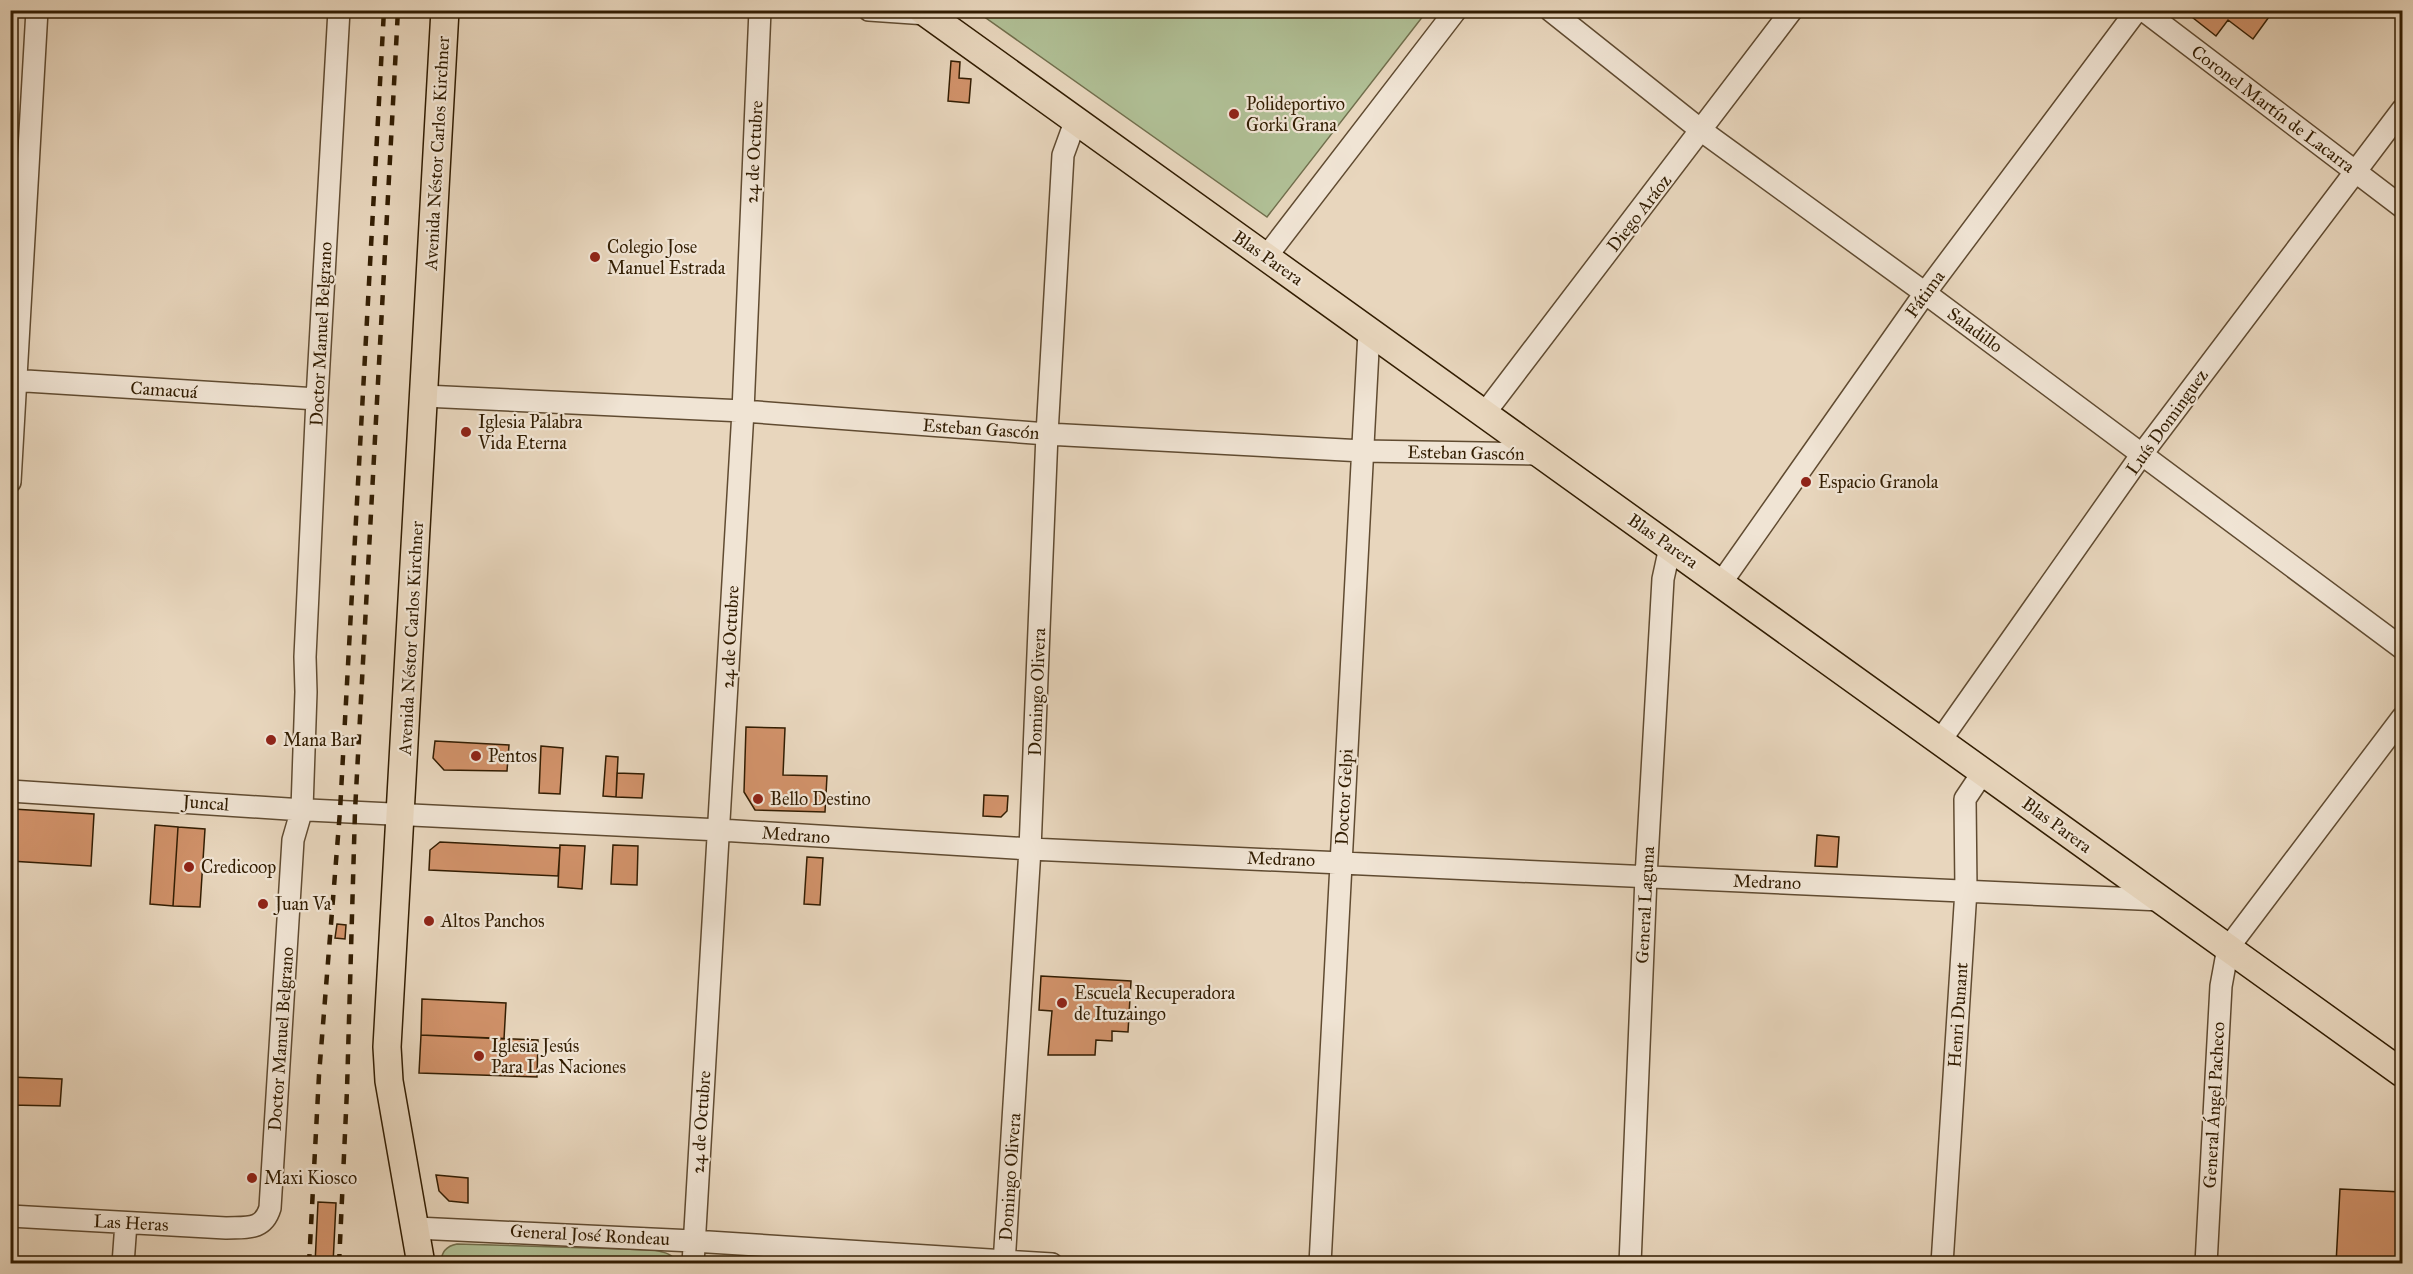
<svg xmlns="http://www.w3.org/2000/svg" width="2413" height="1274" viewBox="0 0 2413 1274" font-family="'IM FELL Great Primer',serif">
<rect width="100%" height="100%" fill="#e8d6bd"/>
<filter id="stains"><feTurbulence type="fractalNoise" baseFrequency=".00333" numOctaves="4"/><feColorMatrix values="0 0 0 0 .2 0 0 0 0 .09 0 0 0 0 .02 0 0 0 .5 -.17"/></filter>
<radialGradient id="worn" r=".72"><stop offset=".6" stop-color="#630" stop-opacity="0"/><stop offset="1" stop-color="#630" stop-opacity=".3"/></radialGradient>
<path fill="#b0bf95" stroke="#716e4c" stroke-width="1.5" d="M 976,11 L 1427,11 L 1267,217 Z
M 457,1244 L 654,1250 C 664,1252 673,1254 678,1263 L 441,1263 C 441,1252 446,1246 457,1244 Z"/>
<path fill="#d1926a" stroke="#321d02" stroke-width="1.5" d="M 2274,10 L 2253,39 L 2228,20 L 2216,36 L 2183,10 Z
M 951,61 L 960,62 L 959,78 L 971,79 L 969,103 L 948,101 Z
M 746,727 L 785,728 L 783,775 L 827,776 L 825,812 L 755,810 L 744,792 Z
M 435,741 L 509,745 L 507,771 L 444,770 L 433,758 Z
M 541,746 L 563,748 L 560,794 L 539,793 Z
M 606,756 L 618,757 L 616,797 L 603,796 Z
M 617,773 L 644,774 L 642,798 L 616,797 Z
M 984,795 L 1008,796 L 1007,811 L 1001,817 L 983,816 Z
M 13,809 L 94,814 L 91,866 L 10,861 Z
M 155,825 L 178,827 L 173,906 L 150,904 Z
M 178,827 L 205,829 L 200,907 L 173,906 Z
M 1817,835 L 1839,837 L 1837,867 L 1815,866 Z
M 440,842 L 560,848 L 558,876 L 429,870 L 430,850 Z
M 560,845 L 585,846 L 582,889 L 558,887 Z
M 613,845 L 638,846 L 637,885 L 611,884 Z
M 807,857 L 823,858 L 820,905 L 804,904 Z
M 337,924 L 346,925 L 345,939 L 335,938 Z
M 1041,976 L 1131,981 L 1128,1032 L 1112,1031 L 1112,1041 L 1096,1040 L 1095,1055 L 1048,1055 L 1052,1011 L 1039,1010 Z
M 422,999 L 506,1003 L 504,1039 L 421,1035 Z
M 421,1035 L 538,1040 L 537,1077 L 419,1073 Z
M 10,1077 L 62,1079 L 60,1106 L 10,1105 Z
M 436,1175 L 468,1178 L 468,1203 L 449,1201 L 439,1191 Z
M 2340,1189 L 2402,1192 L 2402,1264 L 2336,1264 Z
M 318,1202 L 336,1203 L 333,1264 L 315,1264 Z"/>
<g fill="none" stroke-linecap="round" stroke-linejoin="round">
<g stroke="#604b31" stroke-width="24">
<path id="minor" d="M 869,10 L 927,14
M 1550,10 L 1702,131 L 1925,293 L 2402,648
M 2143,10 L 2402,207
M 1266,257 L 1456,10
M 10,380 L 317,399
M 424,396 L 743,411 L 1047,434 L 1363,451 L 1538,454
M 1484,414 L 1792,10
M 10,482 L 37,10
M 1721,583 L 1925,293 L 2137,10
M 1940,741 L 2142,454 L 2402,110
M 10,791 L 288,809 L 720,830 L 1030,849 L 2161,900
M 10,1216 L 226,1228 C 246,1227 263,1231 270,1208 L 293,840 L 302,809 L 306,692 L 305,657 L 317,399 L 339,10
M 416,1228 L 693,1241 L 1052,1264
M 123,1264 L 126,1223
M 693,1264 L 743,411 L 760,10
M 1004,1264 L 1030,849 L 1047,434 L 1063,155 L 1075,122
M 1320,1264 L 1369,331
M 1630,1264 L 1646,877 L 1663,579 L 1670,547
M 1942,1264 L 1966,890 L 1965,799 L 1983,772
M 2206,1264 L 2221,986 L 2228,948 L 2402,718"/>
</g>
<g stroke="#321d02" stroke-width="30">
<path id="major" d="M 922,10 L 2402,1073
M 421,1264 L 389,1081 L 387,1047 L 445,10"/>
</g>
<use href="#minor" stroke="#f0e4d4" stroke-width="21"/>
<use href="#major" stroke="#e8d6bd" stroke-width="27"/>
<path stroke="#321d02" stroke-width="4.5" stroke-dasharray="10 10" stroke-linecap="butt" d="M 309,1264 L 319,1075 L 340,811 L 384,10
M 339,1264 L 347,1090 L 355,811 L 398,10"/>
</g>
<g fill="#8f2418" stroke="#f0e4d4" stroke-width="2">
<circle cx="1234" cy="114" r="6"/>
<circle cx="595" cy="257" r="6"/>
<circle cx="466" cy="432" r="6"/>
<circle cx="1806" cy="482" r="6"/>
<circle cx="271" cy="740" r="6"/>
<circle cx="476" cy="756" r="6"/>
<circle cx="758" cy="799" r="6"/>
<circle cx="189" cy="867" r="6"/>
<circle cx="263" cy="904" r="6"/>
<circle cx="429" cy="921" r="6"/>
<circle cx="1062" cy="1003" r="6"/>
<circle cx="479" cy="1056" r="6"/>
<circle cx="252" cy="1178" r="6"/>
</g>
<g text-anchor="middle" stroke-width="4.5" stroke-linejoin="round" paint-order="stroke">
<g font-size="18" fill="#321d02" stroke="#f0e4d4" text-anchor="start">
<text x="1246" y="110">Polideportivo<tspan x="1246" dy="21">Gorki Grana</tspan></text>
<text x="607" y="253">Colegio Jose<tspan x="607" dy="21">Manuel Estrada</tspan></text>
<text x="478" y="428">Iglesia Palabra<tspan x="478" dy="21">Vida Eterna</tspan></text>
<text x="1818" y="488">Espacio Granola</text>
<text x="283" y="746">Mana Bar</text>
<text x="488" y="762">Pentos</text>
<text x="770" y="805">Bello Destino</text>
<text x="201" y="873">Credicoop</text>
<text x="275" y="910">Juan Va</text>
<text x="441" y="927">Altos Panchos</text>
<text x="1074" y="999">Escuela Recuperadora<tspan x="1074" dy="21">de Ituzaingo</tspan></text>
<text x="491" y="1052">Iglesia Jesús<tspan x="491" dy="21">Para Las Naciones</tspan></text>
<text x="264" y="1184">Maxi Kiosco</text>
</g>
<g font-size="18" fill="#321d02" stroke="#f0e4d4">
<text transform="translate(2273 109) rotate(37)" y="6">Coronel Martín de Lacarra</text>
<text transform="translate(754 152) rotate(-87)" y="6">24 de Octubre</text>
<text transform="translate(437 153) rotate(-87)" y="6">Avenida Néstor Carlos Kirchner</text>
<text transform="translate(1639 213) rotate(-52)" y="6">Diego Aráoz</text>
<text transform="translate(1268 258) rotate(35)" y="6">Blas Parera</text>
<text transform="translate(1925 294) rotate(-54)" y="6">Fátima</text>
<text transform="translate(1975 330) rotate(36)" y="6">Saladillo</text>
<text transform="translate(321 334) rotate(-87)" y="6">Doctor Manuel Belgrano</text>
<text transform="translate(164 390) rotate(4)" y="6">Camacuá</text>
<text transform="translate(2167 422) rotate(-54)" y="6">Luís Dominguez</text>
<text transform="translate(981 429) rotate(4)" y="6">Esteban Gascón</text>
<text transform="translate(1466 453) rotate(1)" y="6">Esteban Gascón</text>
<text transform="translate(1663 541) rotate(35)" y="6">Blas Parera</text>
<text transform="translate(730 637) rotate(-87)" y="6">24 de Octubre</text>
<text transform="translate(411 638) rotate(-87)" y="6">Avenida Néstor Carlos Kirchner</text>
<text transform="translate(1037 692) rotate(-88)" y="6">Domingo Olivera</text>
<text transform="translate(1344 797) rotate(-87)" y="6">Doctor Gelpi</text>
<text transform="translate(206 803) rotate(4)" y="6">Juncal</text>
<text transform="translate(2057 825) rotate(36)" y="6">Blas Parera</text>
<text transform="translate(796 835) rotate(4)" y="6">Medrano</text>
<text transform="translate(1281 859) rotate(2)" y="6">Medrano</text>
<text transform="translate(1767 882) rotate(2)" y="6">Medrano</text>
<text transform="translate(1645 905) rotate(-87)" y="6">General Laguna</text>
<text transform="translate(1958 1015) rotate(-86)" y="6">Henri Dunant</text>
<text transform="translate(281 1039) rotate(-86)" y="6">Doctor Manuel Belgrano</text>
<text transform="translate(2214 1105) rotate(-87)" y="6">General Ángel Pacheco</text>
<text transform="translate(701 1122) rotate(-86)" y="6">24 de Octubre</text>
<text transform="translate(1010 1177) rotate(-86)" y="6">Domingo Olivera</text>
<text transform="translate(131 1223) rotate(3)" y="6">Las Heras</text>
<text transform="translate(590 1235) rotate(3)" y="6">General José Rondeau</text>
</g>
</g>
<rect width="2413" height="1274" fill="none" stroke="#e8d6bd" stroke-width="36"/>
<rect x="12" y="12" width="2389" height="1250" fill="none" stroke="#321d02" stroke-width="3"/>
<rect x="18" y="18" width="2377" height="1238" fill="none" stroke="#321d02" stroke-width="1.5"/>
<rect width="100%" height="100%" filter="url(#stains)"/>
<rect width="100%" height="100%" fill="url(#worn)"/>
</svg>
